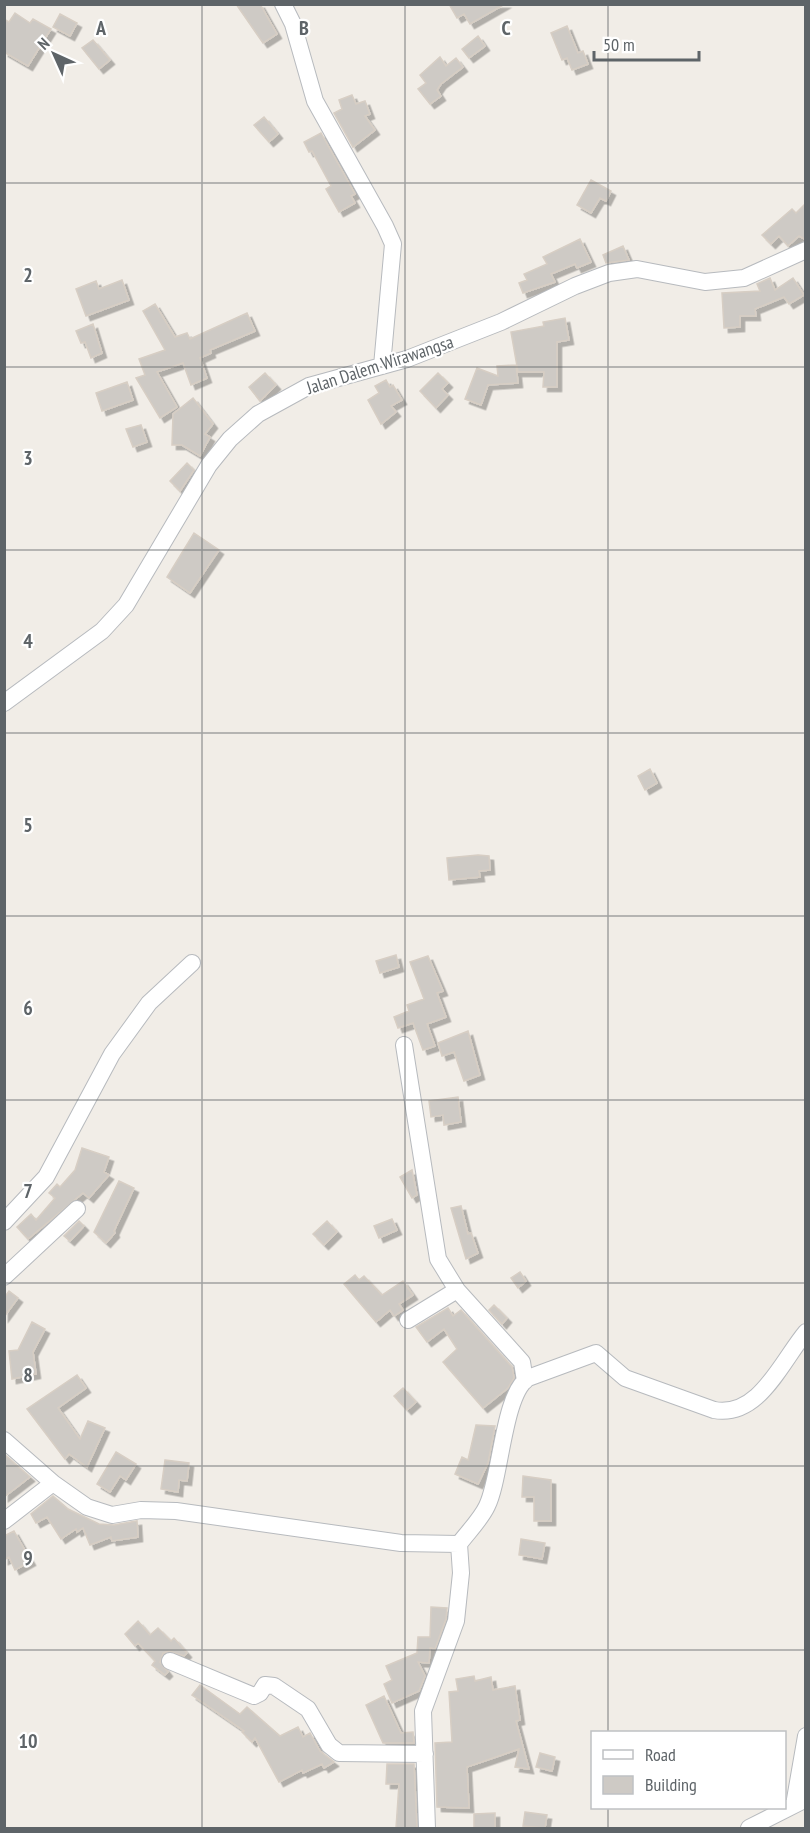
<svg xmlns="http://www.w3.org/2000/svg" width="810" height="1833" viewBox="0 0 810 1833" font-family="'PT Sans Narrow',sans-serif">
<defs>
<filter id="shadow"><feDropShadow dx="4.5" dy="4.5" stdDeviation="0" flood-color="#0004"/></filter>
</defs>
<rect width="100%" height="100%" fill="#f1ede7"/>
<path fill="#cecac5" stroke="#d7cec4" stroke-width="1.5" filter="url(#shadow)" d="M 236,4 L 260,4 L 277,34 L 263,43 Z
M 449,4 L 505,4 L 470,24 L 464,14 L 457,18 Z
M 15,13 L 30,23 L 33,19 L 51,29 L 28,66 L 4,52 L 4,19 L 9,22 Z
M 60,14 L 77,23 L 70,36 L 53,27 Z
M 567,26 L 578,53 L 583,51 L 588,64 L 572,70 L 567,58 L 562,60 L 551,33 Z
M 478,36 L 485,46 L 469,58 L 462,49 Z
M 93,40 L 110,60 L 99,69 L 82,48 Z
M 440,57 L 446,66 L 456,58 L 463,67 L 441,84 L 437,90 L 441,96 L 430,104 L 418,89 L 426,83 L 420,75 Z
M 352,95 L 356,104 L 365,101 L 370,114 L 365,116 L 375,130 L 353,147 L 334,113 L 342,109 L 339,100 Z
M 264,117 L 278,134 L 269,142 L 254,125 Z
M 321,133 L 355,194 L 351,196 L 355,203 L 339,212 L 326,189 L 331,186 L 312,151 L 309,152 L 304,142 Z
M 591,180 L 611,191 L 606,201 L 600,198 L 591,213 L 577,205 Z
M 806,203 L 806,240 L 799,236 L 788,246 L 779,236 L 771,244 L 762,235 L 792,209 L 796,213 Z
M 580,239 L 591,262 L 577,268 L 575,264 L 551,274 L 555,282 L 523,293 L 519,283 L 527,280 L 524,274 L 547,264 L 543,257 Z
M 623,246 L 629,260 L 606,263 L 603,255 Z
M 770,278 L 775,290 L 793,278 L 804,295 L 789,304 L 784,297 L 755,309 L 756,316 L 740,316 L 740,327 L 724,328 L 722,293 L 760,291 L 757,284 Z
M 122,280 L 129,300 L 86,316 L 76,289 L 96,281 L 99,289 Z
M 155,304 L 175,337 L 187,333 L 190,339 L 247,313 L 255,331 L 210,350 L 211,353 L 200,358 L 207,378 L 191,385 L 183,363 L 157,372 L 177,407 L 160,418 L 136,378 L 145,375 L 139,359 L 165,350 L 143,311 Z
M 565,318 L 569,340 L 557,342 L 557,387 L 543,387 L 544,372 L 518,372 L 511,332 L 544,326 L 543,322 Z
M 93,324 L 102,353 L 91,358 L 85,342 L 81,343 L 76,331 Z
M 516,365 L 518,383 L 488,385 L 481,405 L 465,399 L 477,368 L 498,376 L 497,366 Z
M 265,373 L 276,385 L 260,401 L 249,387 Z
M 438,373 L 448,383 L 442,389 L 448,395 L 436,408 L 420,391 Z
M 386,380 L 390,387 L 393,385 L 402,400 L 391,406 L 396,412 L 381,424 L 368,400 L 379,393 L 375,386 Z
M 127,382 L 133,400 L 102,411 L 96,393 Z
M 193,398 L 213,424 L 205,434 L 210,437 L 200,456 L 182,445 L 172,445 L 173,414 Z
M 141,425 L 147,442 L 133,447 L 126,429 Z
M 187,463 L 194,470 L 180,491 L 170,481 Z
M 194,533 L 219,550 L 190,593 L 167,577 Z
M 650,769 L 657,783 L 645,790 L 638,776 Z
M 478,855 L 489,856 L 490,870 L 479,871 L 480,877 L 449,880 L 447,858 Z
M 396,955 L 399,967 L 380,973 L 376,961 Z
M 428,956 L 443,991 L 437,993 L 446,1017 L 427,1024 L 435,1046 L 423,1050 L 413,1023 L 398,1028 L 394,1017 L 409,1011 L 407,1005 L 424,999 L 410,962 Z
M 468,1031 L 480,1075 L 464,1081 L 454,1052 L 442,1056 L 438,1043 Z
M 458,1097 L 461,1122 L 444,1125 L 443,1115 L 431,1117 L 429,1101 Z
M 82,1148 L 109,1157 L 104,1172 L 109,1175 L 89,1198 L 83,1193 L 28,1239 L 17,1227 L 31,1214 L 36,1220 L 55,1198 L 49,1193 L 57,1184 L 60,1187 L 75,1170 Z
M 412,1170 L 417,1195 L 412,1198 L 400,1177 Z
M 119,1181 L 134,1188 L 114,1231 L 115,1233 L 106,1243 L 94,1232 Z
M 461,1206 L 468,1234 L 471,1233 L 478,1253 L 466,1259 L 451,1208 Z
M 392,1219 L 397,1230 L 379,1238 L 374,1226 Z
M 79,1221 L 84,1226 L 70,1241 L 64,1236 Z
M 327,1221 L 337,1232 L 324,1245 L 313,1234 Z
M 520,1272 L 526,1281 L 518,1288 L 511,1278 Z
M 355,1275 L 359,1280 L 364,1276 L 382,1295 L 403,1281 L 413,1295 L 399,1304 L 403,1310 L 394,1316 L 390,1310 L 376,1322 L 344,1284 Z
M 9,1291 L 18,1298 L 4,1317 L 4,1298 Z
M 494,1305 L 507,1318 L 502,1324 L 489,1310 Z
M 448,1308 L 453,1316 L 461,1310 L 512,1367 L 514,1378 L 508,1388 L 483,1408 L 443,1362 L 457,1349 L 444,1329 L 427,1342 L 416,1327 Z
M 32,1322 L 45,1329 L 33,1352 L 36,1374 L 12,1379 L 9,1351 L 18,1350 Z
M 77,1375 L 86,1388 L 58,1408 L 80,1439 L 88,1421 L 105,1428 L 87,1467 L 69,1454 L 65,1459 L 27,1409 Z
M 403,1388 L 416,1402 L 407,1410 L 394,1396 Z
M 476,1425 L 495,1426 L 488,1463 L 478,1484 L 455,1474 L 462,1457 L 468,1460 Z
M 116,1452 L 136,1464 L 126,1480 L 120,1476 L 110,1492 L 97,1484 Z
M 4,1454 L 30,1477 L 4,1497 Z
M 165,1460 L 189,1463 L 187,1481 L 179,1480 L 178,1492 L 161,1489 Z
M 523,1476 L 551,1480 L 551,1521 L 534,1521 L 534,1497 L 522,1497 Z
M 53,1496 L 68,1509 L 99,1524 L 114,1525 L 137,1521 L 138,1537 L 112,1541 L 111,1537 L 90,1545 L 83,1528 L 77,1532 L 76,1529 L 61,1539 L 47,1517 L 36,1523 L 31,1514 Z
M 14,1531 L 31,1561 L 15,1570 L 9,1557 L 4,1560 L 4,1536 Z
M 521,1539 L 545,1543 L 542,1559 L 519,1555 Z
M 431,1607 L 447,1608 L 446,1619 L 435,1649 L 430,1648 L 429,1663 L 418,1662 L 425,1676 L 419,1691 L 392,1703 L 384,1684 L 392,1680 L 386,1666 L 417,1653 L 418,1637 L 430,1637 Z
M 138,1621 L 150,1635 L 158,1628 L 171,1641 L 174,1638 L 187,1653 L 184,1656 L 169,1651 L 163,1653 L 160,1662 L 168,1672 L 165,1675 L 152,1665 L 155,1661 L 138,1643 L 135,1646 L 125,1634 Z
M 474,1676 L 475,1681 L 491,1677 L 493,1690 L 515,1686 L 520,1720 L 516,1721 L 529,1769 L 515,1767 L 519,1749 L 467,1767 L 469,1808 L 437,1807 L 435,1743 L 452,1742 L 449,1692 L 458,1691 L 456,1679 Z
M 200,1685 L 240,1714 L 247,1707 L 280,1736 L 298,1727 L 303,1737 L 310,1733 L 320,1751 L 334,1762 L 324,1768 L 322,1764 L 303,1773 L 302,1770 L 279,1782 L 255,1738 L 252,1742 L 242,1732 L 244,1731 L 192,1695 Z
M 384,1696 L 401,1733 L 413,1732 L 414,1743 L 383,1743 L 366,1705 Z
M 540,1753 L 555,1757 L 552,1771 L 536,1767 Z
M 387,1764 L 414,1764 L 417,1828 L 396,1828 L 399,1784 L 386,1784 Z
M 525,1812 L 547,1815 L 545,1828 L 523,1826 Z
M 495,1813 L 495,1828 L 474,1828 L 474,1814 Z"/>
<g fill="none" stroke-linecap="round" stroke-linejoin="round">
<g stroke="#b7babe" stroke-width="18">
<path id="minor" d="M 283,4 L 293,24 L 315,101 L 385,226 L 393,244 L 382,366
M 4,703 L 102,631 L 126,605 L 209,465 L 230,439 L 258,414 L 309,386 L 407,359 L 501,322 L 575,286 L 609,273 L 637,269 L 705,282 L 744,278 L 806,250
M 404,1045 L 438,1259 L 457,1290 L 522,1362 L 525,1381
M 4,1222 L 46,1177 L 112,1054 L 149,1003 L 192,963
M 4,1277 L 77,1209
M 408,1320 L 457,1290
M 4,1440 L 53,1483 L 87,1507 L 112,1515 L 141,1510 L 176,1511 L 401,1543 L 459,1544 L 461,1573 L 456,1621 L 423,1711 L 427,1828
M 4,1521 L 53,1483
M 459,1544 C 468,1532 481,1519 487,1506 C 501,1478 503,1395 528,1378 L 596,1353 L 625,1378 L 714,1410 C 759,1418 781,1362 806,1332
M 170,1661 L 254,1696 L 260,1693 L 265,1685 L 274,1686 L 308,1709 L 329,1745 L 339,1753 L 425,1754
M 794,1805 L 806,1736
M 749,1828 L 802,1801"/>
</g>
<use href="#minor" stroke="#fff" stroke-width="16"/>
</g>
<path fill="none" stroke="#5e6468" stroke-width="1.5" stroke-opacity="0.55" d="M 202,4 L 202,1828M 405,4 L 405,1828M 608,4 L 608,1732M 4,183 L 806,183M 4,367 L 806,367M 4,550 L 806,550M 4,733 L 806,733M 4,916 L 806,916M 4,1100 L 806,1100M 4,1283 L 806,1283M 4,1466 L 806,1466M 4,1650 L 806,1650M 608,1808 L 608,1828"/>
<g text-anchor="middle" stroke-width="4.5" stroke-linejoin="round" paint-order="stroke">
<g font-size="18" fill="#5e6468" stroke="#fff">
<text transform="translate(380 365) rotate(-18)" y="6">Jalan Dalem Wirawangsa</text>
</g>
</g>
<g font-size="20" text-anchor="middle" font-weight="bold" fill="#5e6468" stroke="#fff" stroke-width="4.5" stroke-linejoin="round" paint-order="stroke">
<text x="101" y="35">A</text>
<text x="304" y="35">B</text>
<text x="506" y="35">C</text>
<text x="28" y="282">2</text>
<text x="28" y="465">3</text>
<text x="28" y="648">4</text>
<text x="28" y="832">5</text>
<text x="28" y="1015">6</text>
<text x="28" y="1198">7</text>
<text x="28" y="1382">8</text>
<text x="28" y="1565">9</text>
<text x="28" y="1748">10</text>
</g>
<rect width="810" height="1833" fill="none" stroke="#5e6468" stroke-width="12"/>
<rect x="591" y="1731" width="195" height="78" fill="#ffffff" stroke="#bfc1c3" stroke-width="1.5"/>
<rect x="603" y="1750" width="30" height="9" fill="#ffffff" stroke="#bfc1c3" stroke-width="1.5"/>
<text x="645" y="1761" font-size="18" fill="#5e6468">Road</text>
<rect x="603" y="1776" width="30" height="18" fill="#cecac5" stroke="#bfc1c3" stroke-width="1.5"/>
<text x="645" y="1791" font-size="18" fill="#5e6468">Building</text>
<g transform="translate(54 54) rotate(315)" stroke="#ffffff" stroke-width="4.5" paint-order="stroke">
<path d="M0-4.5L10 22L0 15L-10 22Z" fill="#5e6468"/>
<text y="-9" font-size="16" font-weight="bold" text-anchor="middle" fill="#5e6468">N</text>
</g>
<path d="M594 51v9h105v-9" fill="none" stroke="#5e6468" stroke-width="3"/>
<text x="603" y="51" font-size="18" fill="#5e6468" stroke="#ffffff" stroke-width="4.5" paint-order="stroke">50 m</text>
</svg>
